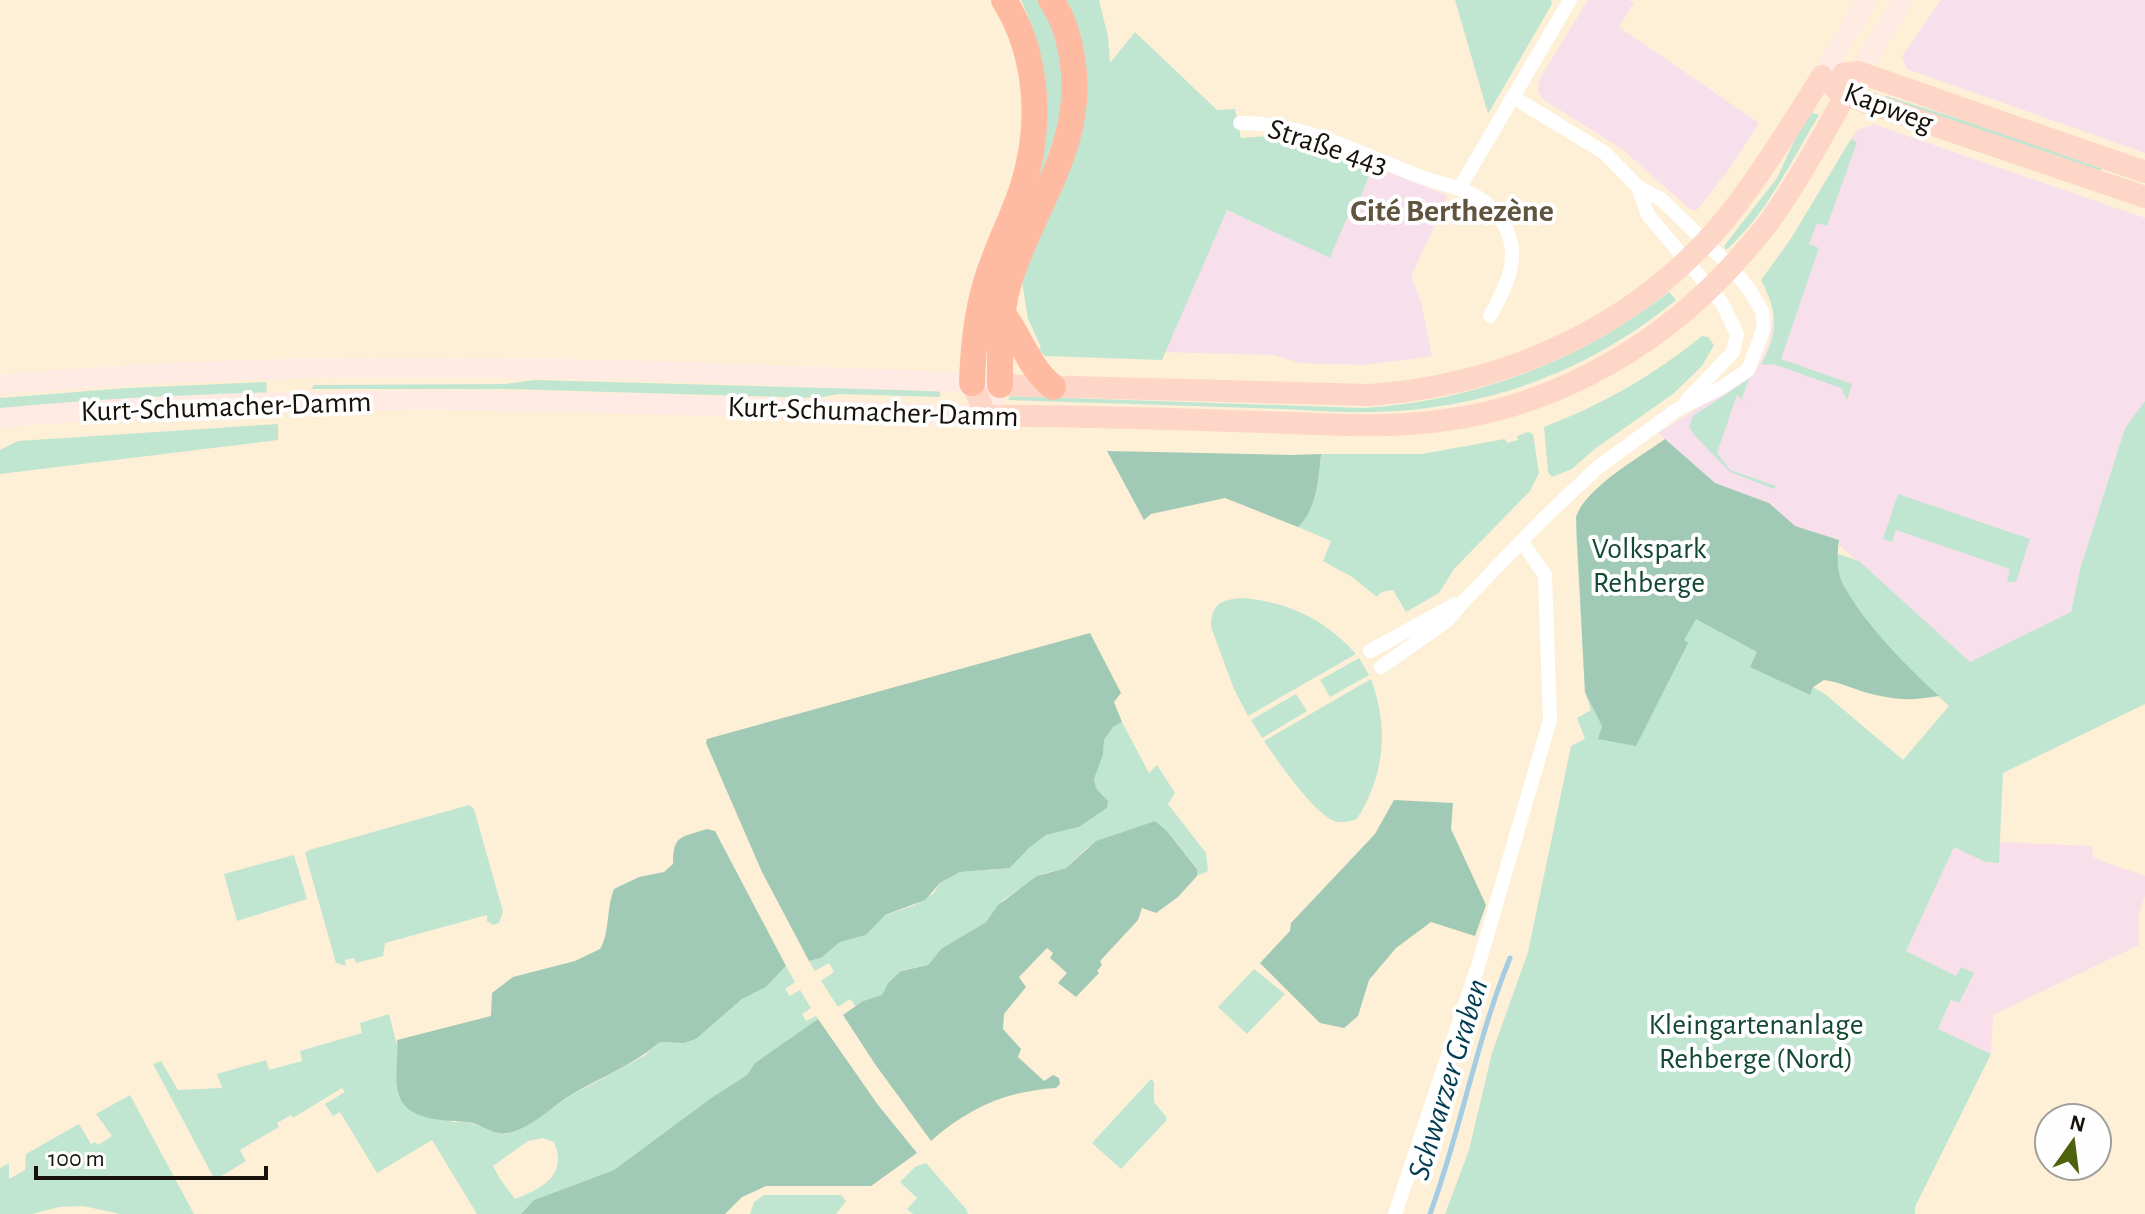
<svg xmlns="http://www.w3.org/2000/svg" width="2145" height="1214" viewBox="0 0 2145 1214" font-family="'Alegreya Sans',sans-serif">
<rect width="100%" height="100%" fill="#feefd7"/>
<path fill="#f7e0ec" d="M 1588,0 L 1628,0 L 1634,3 L 1619,27 L 1759,123 L 1730,168 L 1697,210 L 1691,210 L 1622,149 L 1544,100 L 1538,92 L 1539,80 Z
M 1941,0 L 2145,0 L 2145,153 L 1907,69 L 1902,56 Z
M 1873,124 L 2145,218 L 2145,401 L 2125,428 L 2080,569 L 2071,612 L 1970,662 L 1838,544 L 1838,540 L 1795,526 L 1769,503 L 1715,483 L 1658,433 L 1751,375 L 1759,365 L 1769,344 L 1774,310 L 1847,146 L 1856,131 Z
M 1373,166 L 1448,196 L 1411,277 L 1421,301 L 1432,356 L 1435,356 L 1362,365 L 1299,363 L 1275,355 L 1163,352 L 1227,210 L 1330,258 L 1346,220 L 1356,208 Z"/>
<path fill="#f8dfea" d="M 2000,842 L 2092,846 L 2093,858 L 2145,876 L 2145,895 L 2139,915 L 2139,945 L 1993,1015 L 1991,1054 L 1937,1029 L 1952,1000 L 1959,1003 L 1956,976 L 1906,951 L 1954,847 L 1985,862 L 1998,863 Z"/>
<path fill="#c0e6d2" fill-rule="evenodd" d="M 1021,0 L 1041,0 L 1058,38 L 1066,106 L 1037,185 C 1051,116 1051,65 1021,0 Z
M 1063,0 L 1099,0 L 1108,37 L 1110,63 L 1135,32 L 1217,110 L 1235,109 L 1241,138 L 1268,136 L 1281,131 L 1373,166 L 1356,208 L 1346,220 L 1330,258 L 1227,210 L 1162,360 L 1045,356 L 1038,350 L 1041,347 L 1028,319 L 1021,275 L 1072,160 L 1082,130 L 1086,106 Z
M 1455,0 L 1551,0 L 1552,4 L 1488,114 Z
M 1886,96 L 2103,164 L 2099,174 L 1883,101 Z
M 1808,111 L 1819,115 C 1791,161 1767,214 1726,250 L 1724,246 L 1777,178 Z
M 1851,139 L 1857,142 L 1827,226 L 1817,223 L 1809,244 L 1819,248 L 1781,359 L 1852,384 L 1847,400 L 1841,388 L 1773,364 L 1761,365 C 1779,332 1778,313 1761,280 L 1790,240 Z
M 1669,292 L 1676,300 C 1588,372 1487,409 1374,412 C 1333,413 1292,409 1252,408 C 1171,405 1089,403 1008,400 L 1010,396 L 1362,408 C 1475,401 1579,362 1669,292 Z
M 1702,336 L 1708,337 L 1714,345 L 1702,366 L 1673,394 L 1596,448 L 1572,469 L 1552,477 L 1548,472 L 1544,427 C 1602,405 1654,375 1702,336 Z
M 1749,379 L 1742,398 L 1746,403 L 1737,395 L 1717,453 L 1730,470 L 1776,486 L 1774,489 L 1730,472 L 1694,435 L 1689,427 L 1693,416 Z
M 535,380 L 940,391 L 940,397 L 839,394 L 816,398 L 504,389 L 311,389 L 314,385 L 504,384 Z
M 266,382 L 267,393 L 111,400 L 0,410 L 0,398 L 127,388 Z
M 2145,401 L 2145,704 L 2003,773 L 1999,863 L 1985,862 L 1954,847 L 1906,951 L 1956,976 L 1961,967 L 1974,973 L 1959,1003 L 1951,1000 L 1938,1029 L 1991,1054 L 1915,1207 L 1915,1214 L 1445,1214 L 1469,1150 L 1492,1053 L 1528,952 L 1571,746 L 1585,739 L 1577,718 L 1591,710 L 1585,692 L 1576,532 C 1577,511 1584,502 1598,488 L 1772,532 L 1859,561 L 1970,662 L 2071,612 L 2080,569 L 2125,428 ZM 1849,615 L 1949,706 L 1903,760 L 1825,694 L 1813,687 L 1809,695 L 1794,687 Z
M 278,424 L 278,440 L 0,474 L 0,450 L 18,441 Z
M 1528,432 L 1533,434 L 1539,473 L 1530,491 L 1454,569 L 1439,593 L 1406,612 L 1393,590 L 1381,592 L 1377,597 L 1352,577 L 1323,561 L 1331,541 L 1298,527 C 1316,511 1319,477 1321,454 L 1422,454 L 1505,439 L 1507,443 L 1518,440 L 1517,436 Z
M 1898,494 L 2030,539 L 2016,582 L 2007,582 L 2010,569 L 1896,530 L 1892,542 L 1883,539 Z
M 1245,598 C 1290,603 1326,620 1356,654 L 1248,716 L 1234,689 L 1211,627 C 1211,602 1223,599 1245,598 Z
M 1359,658 L 1369,675 L 1330,697 L 1320,680 Z
M 1371,679 C 1389,728 1385,774 1357,819 C 1349,822 1340,824 1332,820 C 1311,809 1278,762 1264,741 Z
M 1296,694 L 1307,711 L 1262,738 L 1251,720 Z
M 1122,722 L 1149,773 L 1157,765 L 1175,793 L 1168,804 L 1206,853 L 1208,871 L 1197,876 L 1197,868 L 1167,831 L 1155,821 L 1102,839 L 1087,848 L 1066,868 L 1042,874 L 1003,900 L 986,922 L 941,949 L 928,965 L 903,970 L 888,983 L 882,995 L 863,1001 L 856,1007 L 850,999 L 838,1007 L 821,981 L 834,972 L 829,963 L 815,971 L 809,961 L 821,958 L 840,942 L 866,935 L 883,916 L 915,905 L 934,893 L 940,883 L 960,872 L 1010,868 L 1029,848 L 1046,835 L 1079,827 L 1107,808 L 1104,796 L 1096,788 L 1094,779 L 1103,755 L 1104,740 L 1113,727 Z
M 469,805 L 474,809 L 503,912 L 499,923 L 493,925 L 487,921 L 487,915 L 385,943 L 383,956 L 356,963 L 354,958 L 345,960 L 346,966 L 336,963 L 305,853 L 309,850 Z
M 294,855 L 307,899 L 237,921 L 224,874 Z
M 786,966 L 795,982 L 785,989 L 790,996 L 800,990 L 811,1008 L 802,1014 L 806,1021 L 816,1016 L 818,1019 L 755,1063 L 747,1075 L 711,1098 L 614,1170 L 534,1200 L 521,1214 L 477,1214 L 432,1140 L 377,1173 L 340,1112 L 333,1116 L 325,1104 L 345,1092 L 342,1088 L 293,1118 L 291,1115 L 277,1123 L 279,1127 L 240,1150 L 246,1161 L 215,1180 L 153,1064 L 161,1061 L 178,1090 L 222,1088 L 217,1074 L 266,1060 L 269,1070 L 302,1061 L 300,1051 L 362,1033 L 360,1023 L 389,1014 L 398,1049 L 396,1074 L 452,1122 L 467,1122 L 506,1134 L 523,1128 L 570,1096 L 644,1056 L 660,1042 L 684,1043 L 696,1039 L 742,999 L 766,987 ZM 543,1138 L 554,1142 C 568,1176 542,1188 515,1199 L 500,1179 L 493,1166 L 528,1141 Z
M 1254,969 L 1285,994 L 1247,1034 L 1218,1007 Z
M 1151,1079 L 1154,1082 L 1154,1102 L 1167,1118 L 1166,1121 L 1121,1169 L 1092,1143 Z
M 130,1095 L 194,1214 L 120,1214 L 83,1206 L 59,1207 L 32,1214 L 0,1214 L 0,1168 L 9,1163 L 9,1179 L 25,1170 L 26,1154 L 79,1124 L 91,1144 L 95,1142 L 98,1145 L 112,1136 L 96,1114 Z
M 926,1163 L 966,1209 L 968,1214 L 913,1214 L 907,1209 L 917,1198 L 900,1182 L 915,1167 Z
M 764,1195 L 841,1195 L 846,1201 L 836,1214 L 750,1214 L 754,1202 Z"/>
<path fill="#a0cab5" d="M 1665,439 L 1715,483 L 1769,503 L 1795,526 L 1839,540 C 1837,556 1836,573 1845,588 C 1866,625 1907,667 1939,696 C 1911,701 1895,700 1868,693 C 1853,689 1840,682 1824,680 L 1813,687 L 1810,695 L 1750,667 L 1757,652 L 1696,619 L 1684,640 L 1688,643 L 1636,746 L 1598,739 L 1602,726 L 1585,692 L 1576,517 C 1585,488 1640,457 1665,439 Z
M 1107,451 L 1291,455 L 1321,454 C 1319,478 1316,511 1298,527 L 1225,498 L 1151,514 L 1144,520 Z
M 1090,633 L 1121,693 L 1114,702 L 1122,722 L 1113,727 L 1104,740 L 1103,755 L 1094,779 L 1096,788 L 1108,801 L 1107,808 L 1079,827 L 1046,835 L 1029,848 L 1010,868 L 960,872 L 940,883 L 925,900 L 885,915 L 866,935 L 840,942 L 821,958 L 809,961 L 762,872 L 706,743 L 707,739 Z
M 1394,800 L 1453,803 L 1451,829 L 1486,905 L 1475,936 L 1431,922 L 1396,948 L 1369,980 L 1358,1016 L 1344,1028 L 1320,1023 L 1260,963 L 1290,931 L 1291,923 L 1375,834 Z
M 1155,821 L 1167,831 L 1197,869 L 1197,876 L 1178,897 L 1156,913 L 1142,908 L 1138,920 L 1100,961 L 1102,965 L 1097,971 L 1099,973 L 1076,997 L 1058,983 L 1067,973 L 1050,958 L 1053,953 L 1047,948 L 1019,977 L 1026,987 L 1004,1014 L 1003,1029 L 1021,1049 L 1018,1057 L 1044,1081 L 1053,1075 L 1059,1078 L 1060,1084 L 1056,1088 C 1007,1091 968,1108 931,1141 L 875,1064 L 843,1015 L 863,1001 L 882,995 L 888,983 L 901,971 L 928,965 L 941,949 L 986,922 L 998,905 L 1037,876 L 1066,868 L 1096,841 Z
M 707,829 L 715,831 L 786,966 L 766,987 L 742,999 L 696,1039 L 684,1043 L 660,1042 C 633,1065 601,1077 571,1095 C 551,1107 532,1128 508,1133 C 494,1136 482,1124 468,1122 C 448,1120 413,1122 401,1100 C 392,1081 399,1059 397,1040 L 491,1016 L 492,993 L 513,977 L 575,961 L 600,949 C 610,933 606,909 614,889 L 639,877 L 664,872 L 673,864 C 673,834 681,838 707,829 Z
M 818,1019 L 878,1105 L 917,1153 L 871,1186 L 766,1186 L 742,1197 L 725,1214 L 521,1214 L 534,1200 L 614,1170 L 711,1098 L 747,1075 L 755,1063 Z"/>
<g fill="none" stroke-linecap="round" stroke-linejoin="round">
<path stroke="#a4cde3" stroke-width="5" d="M 1430,1214 C 1461,1130 1476,1041 1510,958"/>
<path stroke="#fff" stroke-width="14" d="M 1240,123 C 1303,122 1364,155 1421,177 C 1440,184 1462,187 1479,198 C 1491,206 1505,221 1509,236 C 1519,264 1503,292 1490,316
M 1638,187 L 1648,215 L 1722,303 L 1737,334 L 1733,352 L 1687,400
M 1459,189 L 1570,0
M 1370,651 L 1456,604
M 1381,667 L 1448,620 L 1464,601 L 1542,520 L 1597,468 L 1678,409 L 1721,388 L 1748,370 L 1764,328 L 1762,311 L 1749,289 L 1731,267 L 1662,200 L 1638,187 L 1605,153 L 1513,97
M 1395,1214 L 1478,966 L 1550,720 L 1545,575 L 1522,542"/>
<path stroke="#ffebe3" stroke-width="20" d="M 1858,72 L 1904,0
M 1822,76 L 1867,0
M 0,385 C 238,363 476,365 715,373 C 810,377 905,379 1000,385 L 986,416 C 657,404 328,387 0,418"/>
<path stroke="#fed6c7" stroke-width="22" d="M 1843,74 L 1858,72 L 2145,172
M 1834,87 L 1845,95 L 2145,197
M 972,383 L 986,416 C 1079,415 1172,419 1265,422 C 1325,424 1386,429 1446,420 C 1563,404 1669,340 1745,251 C 1754,240 1764,230 1772,218 C 1804,172 1831,121 1858,72
M 1000,385 L 1370,395 C 1516,384 1653,319 1741,199 C 1770,160 1796,118 1822,76"/>
<path stroke="#febba1" stroke-width="26" d="M 1003,314 C 1021,338 1029,368 1053,387
M 972,383 C 973,351 976,317 985,286 C 994,253 1011,222 1022,189 C 1042,128 1039,55 1004,0
M 1000,385 C 1000,351 999,315 1009,282 C 1033,204 1087,144 1072,57 C 1069,38 1062,16 1051,0"/>
</g>
<g text-anchor="middle" stroke-width="8" stroke-linejoin="round" paint-order="stroke">
<g font-size="30" fill="#161109" stroke="#fefefe">
<text transform="translate(1889 107) rotate(21)" y="10">Kapweg</text>
<text transform="translate(1328 146) rotate(18)" y="10">Straße 443</text>
<text transform="translate(226 406) rotate(-2)" y="10">Kurt-Schumacher-Damm</text>
<text transform="translate(873 411) rotate(2)" y="10">Kurt-Schumacher-Damm</text>
</g>
<g font-size="30" fill="#134933" stroke="#fefefe">
<text x="1649" y="558">Volkspark<tspan x="1649" dy="34">Rehberge</tspan></text>
<text x="1756" y="1034">Kleingartenanlage<tspan x="1756" dy="34">Rehberge (Nord)</tspan></text>
</g>
<g font-size="32" font-weight="bold" fill="#60543f" stroke="#fefefe">
<text x="1452" y="221">Cité Berthezène</text>
</g>
<g font-size="32" font-style="italic" fill="#013c52" stroke="#fefefe">
<text transform="translate(1447 1079) rotate(-73)" y="11">Schwarzer Graben</text>
</g>
</g>
<g transform="translate(2073 1142) rotate(14)"><circle r="38" fill="#fefefe" stroke="#a19f9c" stroke-width="2"/>
<path d="M0-6L14 30L0 20L-14 30Z" fill="#4d620d"/>
<text y="-12" font-size="22" font-weight="bold" text-anchor="middle" fill="#161109">N</text>
</g>
<path d="M36 1166v12h230v-12" fill="none" stroke="#161109" stroke-width="4"/>
<text x="48" y="1166" font-size="24" fill="#161109" stroke="#fefefe" stroke-width="6" paint-order="stroke">100 m</text>
</svg>
